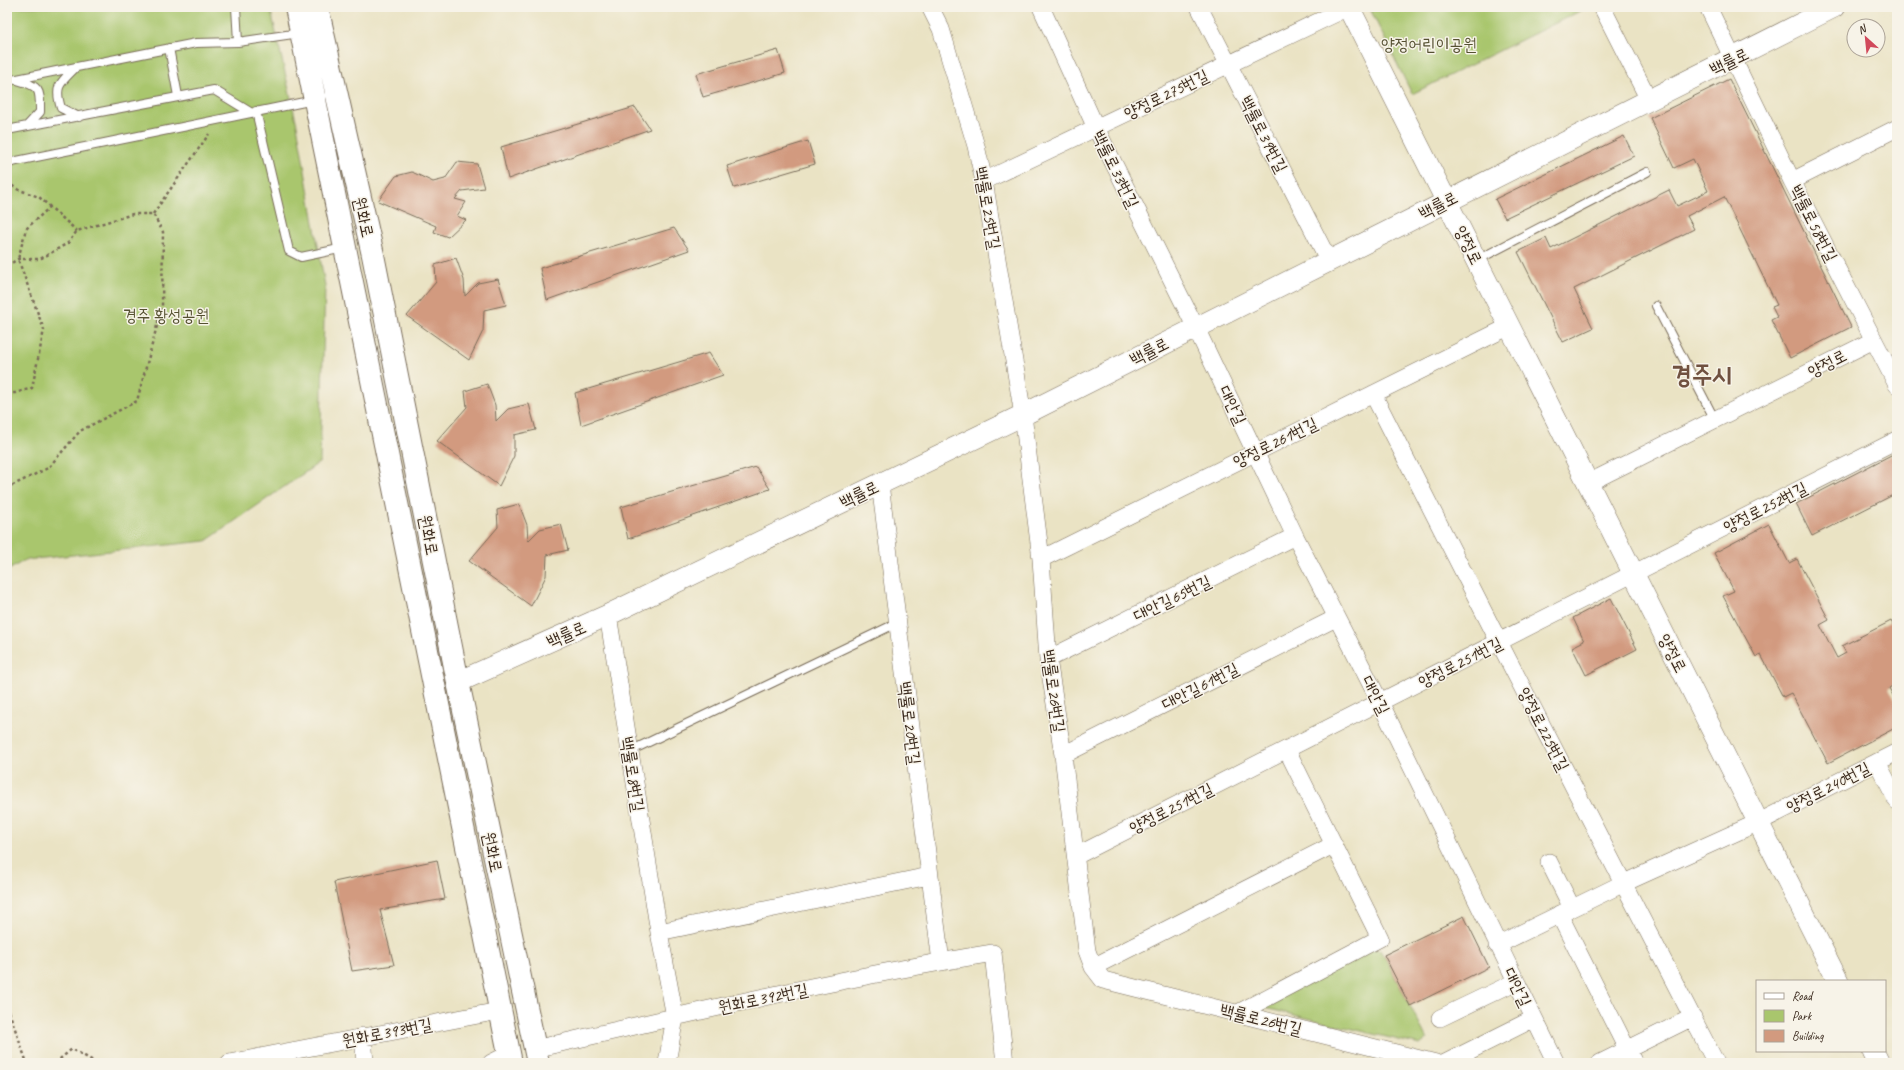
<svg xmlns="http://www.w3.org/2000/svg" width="1904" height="1070" viewBox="0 0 1904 1070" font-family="Caveat,'Poor Story',sans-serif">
<rect width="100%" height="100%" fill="#f7f3e8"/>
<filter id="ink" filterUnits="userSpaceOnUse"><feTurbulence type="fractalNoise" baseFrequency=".025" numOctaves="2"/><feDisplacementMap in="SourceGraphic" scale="8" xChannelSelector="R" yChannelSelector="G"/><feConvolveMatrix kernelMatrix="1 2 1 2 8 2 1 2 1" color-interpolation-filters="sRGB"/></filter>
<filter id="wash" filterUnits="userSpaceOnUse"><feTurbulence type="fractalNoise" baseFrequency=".012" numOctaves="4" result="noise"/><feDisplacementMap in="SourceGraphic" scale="16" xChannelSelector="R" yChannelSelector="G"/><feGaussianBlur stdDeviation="0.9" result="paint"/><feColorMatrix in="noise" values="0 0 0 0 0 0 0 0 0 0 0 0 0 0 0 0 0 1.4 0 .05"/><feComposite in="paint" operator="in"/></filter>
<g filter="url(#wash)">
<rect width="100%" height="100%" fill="#eae3c4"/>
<path fill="#a9c66d" stroke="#727846" d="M 7,7 L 270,7 L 297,125 L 325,286 L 320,462 L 206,541 L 25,560 L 7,571 Z
M 1369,7 L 1585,7 L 1586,8 L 1412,94 Z
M 1372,948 L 1381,950 L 1427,1039 L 1420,1045 L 1252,1005 Z"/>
<g id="blocks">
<path fill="#d29a7f" d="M 778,50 L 785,73 L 703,97 L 696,74 Z
M 1729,79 L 1851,327 L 1790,358 L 1771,320 L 1777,317 L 1772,307 L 1777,305 L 1724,197 L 1687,216 L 1694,229 L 1574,289 L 1593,328 L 1563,342 L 1518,252 L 1546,238 L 1551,249 L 1669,190 L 1677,206 L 1708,191 L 1693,159 L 1674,168 L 1650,118 Z
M 635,107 L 650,129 L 508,179 L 501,147 Z
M 1624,136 L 1634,156 L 1505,218 L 1495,199 Z
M 808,141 L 815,164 L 734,188 L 727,166 Z
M 457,162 L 477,164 L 484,188 L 462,191 L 455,199 L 466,202 L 457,216 L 466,220 L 448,237 L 434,232 L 436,226 L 378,201 L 396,176 L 412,172 L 433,182 L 445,179 Z
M 674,228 L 689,250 L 547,300 L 540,268 Z
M 456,258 L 464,280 L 465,296 L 478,283 L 498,279 L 506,305 L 484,310 L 483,331 L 469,360 L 407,316 L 436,282 L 435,265 Z
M 709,353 L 723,375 L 581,425 L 575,393 Z
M 487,384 L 495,405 L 496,421 L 508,409 L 529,404 L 536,430 L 514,435 L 514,456 L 499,486 L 437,441 L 467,407 L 465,391 Z
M 1897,452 L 1897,493 L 1812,536 L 1796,504 Z
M 756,467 L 770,489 L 628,539 L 621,507 Z
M 519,504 L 527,525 L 528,541 L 540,529 L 561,524 L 568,550 L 547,555 L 546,576 L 531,606 L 469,561 L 498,527 L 497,510 Z
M 1769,524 L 1789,563 L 1797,559 L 1829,620 L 1820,625 L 1837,658 L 1846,653 L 1842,646 L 1891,621 L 1897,632 L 1897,683 L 1889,688 L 1897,703 L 1897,727 L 1828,763 L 1791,693 L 1783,697 L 1761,655 L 1756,657 L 1723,596 L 1734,591 L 1714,553 Z
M 1611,598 L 1637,649 L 1586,675 L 1572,647 L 1584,641 L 1573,618 Z
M 437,860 L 445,899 L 380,910 L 394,965 L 352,971 L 334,882 Z
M 1464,916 L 1489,967 L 1410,1006 L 1384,955 Z
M 1306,1060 L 1320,1062 L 1320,1063 L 1305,1063 Z"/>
</g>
</g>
<g filter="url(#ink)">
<use href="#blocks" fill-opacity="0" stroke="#786b58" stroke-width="1"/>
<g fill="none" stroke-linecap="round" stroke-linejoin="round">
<g stroke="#786b58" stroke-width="10">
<path id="service" d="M 236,7 L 238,42
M 169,48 L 178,96
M 75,68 C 60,83 54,86 61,108 L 79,117
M 17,80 C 41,87 40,89 40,112 L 27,126
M 7,81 L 196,43 L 238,42 L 300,33
M 256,111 L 289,251 L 301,257 L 344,248
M 7,130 L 214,90 L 250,112
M 7,163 L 314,100
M 1477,260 L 1647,172
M 1656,306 L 1715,420
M 630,751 L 897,623"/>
</g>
<g stroke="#786b58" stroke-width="18">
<path id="minor" d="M 930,7 L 941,29 L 976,146 L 984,181 L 1023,415 L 1041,559 L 1048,659 L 1063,755 L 1087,951 L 1093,967 L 1103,980 L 1436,1063
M 1041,7 L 1096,128 L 1196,328 L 1295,536 L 1380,702 L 1556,1063
M 1199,7 L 1329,261
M 1602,7 L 1649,100
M 1708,7 L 1792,181 L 1897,385
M 984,181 L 1349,7
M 1792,181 L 1897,128
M 1373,394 L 1499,642 L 1716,1063
M 1588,483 L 1874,340
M 880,484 L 941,962
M 1041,559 L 1510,326
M 608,615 L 659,932 L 675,1017 L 667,1063
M 1048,659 L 1295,536
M 1063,755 L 1336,618
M 1877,762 L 1897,801
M 1076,856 L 1897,440
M 1549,862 L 1572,908
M 1559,914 L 1634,1063
M 659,932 L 929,876
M 1497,945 L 1624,883 L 1759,822 L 1897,752
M 1093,967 L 1333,845
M 1238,1013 L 1380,938 L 1287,750
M 1440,1018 L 1515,982
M 363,1036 L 365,1063
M 535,1049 C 687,1014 839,978 993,953 L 1005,1063
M 229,1063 L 499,1011
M 491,1063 L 509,1054
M 1445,1063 L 1533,1019
M 1600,1063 L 1693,1017"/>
</g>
<g stroke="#786b58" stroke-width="22">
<path id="tertiary" d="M 1349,7 L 1838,981
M 458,682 L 608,615 L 1023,415 L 1834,7
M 1873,1051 L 1879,1063"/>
</g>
<g stroke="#786b58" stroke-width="24">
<path id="secondary" d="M 296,7 L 511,1063
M 317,7 L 373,255 L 458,682 L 538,1063"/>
</g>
<path stroke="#786b58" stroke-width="2.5" stroke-dasharray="3 3" stroke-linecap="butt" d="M 7,182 L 17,189 L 39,197 L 77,231
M 153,214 L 209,134
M 7,266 L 18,259 L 40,259 L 68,243 L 77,231 L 133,214 L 153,214 L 163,232 L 162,307 L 137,401 L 80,431 L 48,468 L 7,488
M 7,393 L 15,393 L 32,388 L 44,330 L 18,259 L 26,229 L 51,206
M 7,1006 L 27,1063
M 55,1063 L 72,1049 L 97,1063"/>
<use href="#service" stroke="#fff" stroke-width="8"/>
<use href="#minor" stroke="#fff" stroke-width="17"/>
<use href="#tertiary" stroke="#fff" stroke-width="21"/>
<use href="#secondary" stroke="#fff" stroke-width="22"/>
</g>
</g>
<g text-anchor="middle" stroke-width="3" stroke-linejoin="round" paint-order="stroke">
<g font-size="17" fill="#565132" stroke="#f7f3e8">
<text x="1429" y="50">양정어린이공원</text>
<text x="166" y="321">경주 황성공원</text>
</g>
<g font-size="17" fill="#3b2a1e" stroke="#f7f3e8">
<text transform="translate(1729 61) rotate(-26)" y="6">백률로</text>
<text transform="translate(1166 94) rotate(-26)" y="6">양정로275번길</text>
<text transform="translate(1264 134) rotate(63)" y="6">백률로39번길</text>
<text transform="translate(1116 169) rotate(64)" y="6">백률로33번길</text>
<text transform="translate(1438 205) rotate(-27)" y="6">백률로</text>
<text transform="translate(988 208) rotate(80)" y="6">백률로25번길</text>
<text transform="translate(364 217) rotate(77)" y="6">원화로</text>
<text transform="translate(1814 223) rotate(63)" y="6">백률로58번길</text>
<text transform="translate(1469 245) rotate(64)" y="6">양정로</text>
<text transform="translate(1149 351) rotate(-27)" y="6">백률로</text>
<text transform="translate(1827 363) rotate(-27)" y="6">양정로</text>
<text transform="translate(1233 405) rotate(64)" y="6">대안길</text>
<text transform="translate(1275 442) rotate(-26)" y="6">양정로261번길</text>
<text transform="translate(859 494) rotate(-26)" y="6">백률로</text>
<text transform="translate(1765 507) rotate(-27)" y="6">양정로252번길</text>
<text transform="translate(429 535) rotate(79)" y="6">원화로</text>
<text transform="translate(1172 598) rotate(-26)" y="6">대안길65번길</text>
<text transform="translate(566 634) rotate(-24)" y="6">백률로</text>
<text transform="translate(1673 653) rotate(63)" y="6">양정로</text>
<text transform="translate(1460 662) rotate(-27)" y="6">양정로251번길</text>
<text transform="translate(1200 686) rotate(-27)" y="6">대안길61번길</text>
<text transform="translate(1054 691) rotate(82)" y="6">백률로26번길</text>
<text transform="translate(1376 695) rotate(63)" y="6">대안길</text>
<text transform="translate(910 723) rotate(83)" y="6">백률로20번길</text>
<text transform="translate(1544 729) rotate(63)" y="6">양정로225번길</text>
<text transform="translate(633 774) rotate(81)" y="6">백률로8번길</text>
<text transform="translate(1828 787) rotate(-27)" y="6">양정로240번길</text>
<text transform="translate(1171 808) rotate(-27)" y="6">양정로251번길</text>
<text transform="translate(493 852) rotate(78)" y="6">원화로</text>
<text transform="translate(1518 987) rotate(64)" y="6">대안길</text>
<text transform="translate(763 998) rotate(-12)" y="6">원화로392번길</text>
<text transform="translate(1261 1019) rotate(14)" y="6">백률로26번길</text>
<text transform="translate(387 1032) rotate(-11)" y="6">원화로393번길</text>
</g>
<g font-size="25" font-weight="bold" fill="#705140" stroke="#f7f3e8">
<text x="1702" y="383">경주시</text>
</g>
</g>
<rect width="1904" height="1070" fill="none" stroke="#f7f3e8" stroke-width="24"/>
<rect x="1756" y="980" width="130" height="72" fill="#f7f3e8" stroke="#aca397"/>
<rect x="1764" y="993" width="20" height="6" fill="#ffffff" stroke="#aca397"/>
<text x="1792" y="1000" font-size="12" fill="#3b2a1e">Road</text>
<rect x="1764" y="1010" width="20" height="12" fill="#a9c66d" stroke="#aca397"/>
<text x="1792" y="1020" font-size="12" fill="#3b2a1e">Park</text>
<rect x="1764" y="1030" width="20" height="12" fill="#d29a7f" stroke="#aca397"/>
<text x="1792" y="1040" font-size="12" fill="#3b2a1e">Building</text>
<g transform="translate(1866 38) rotate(333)"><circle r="19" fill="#f7f3e8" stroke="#aca397"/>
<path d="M0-3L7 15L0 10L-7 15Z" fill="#d1495b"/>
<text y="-6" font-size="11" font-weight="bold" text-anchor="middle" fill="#3b2a1e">N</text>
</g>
</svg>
